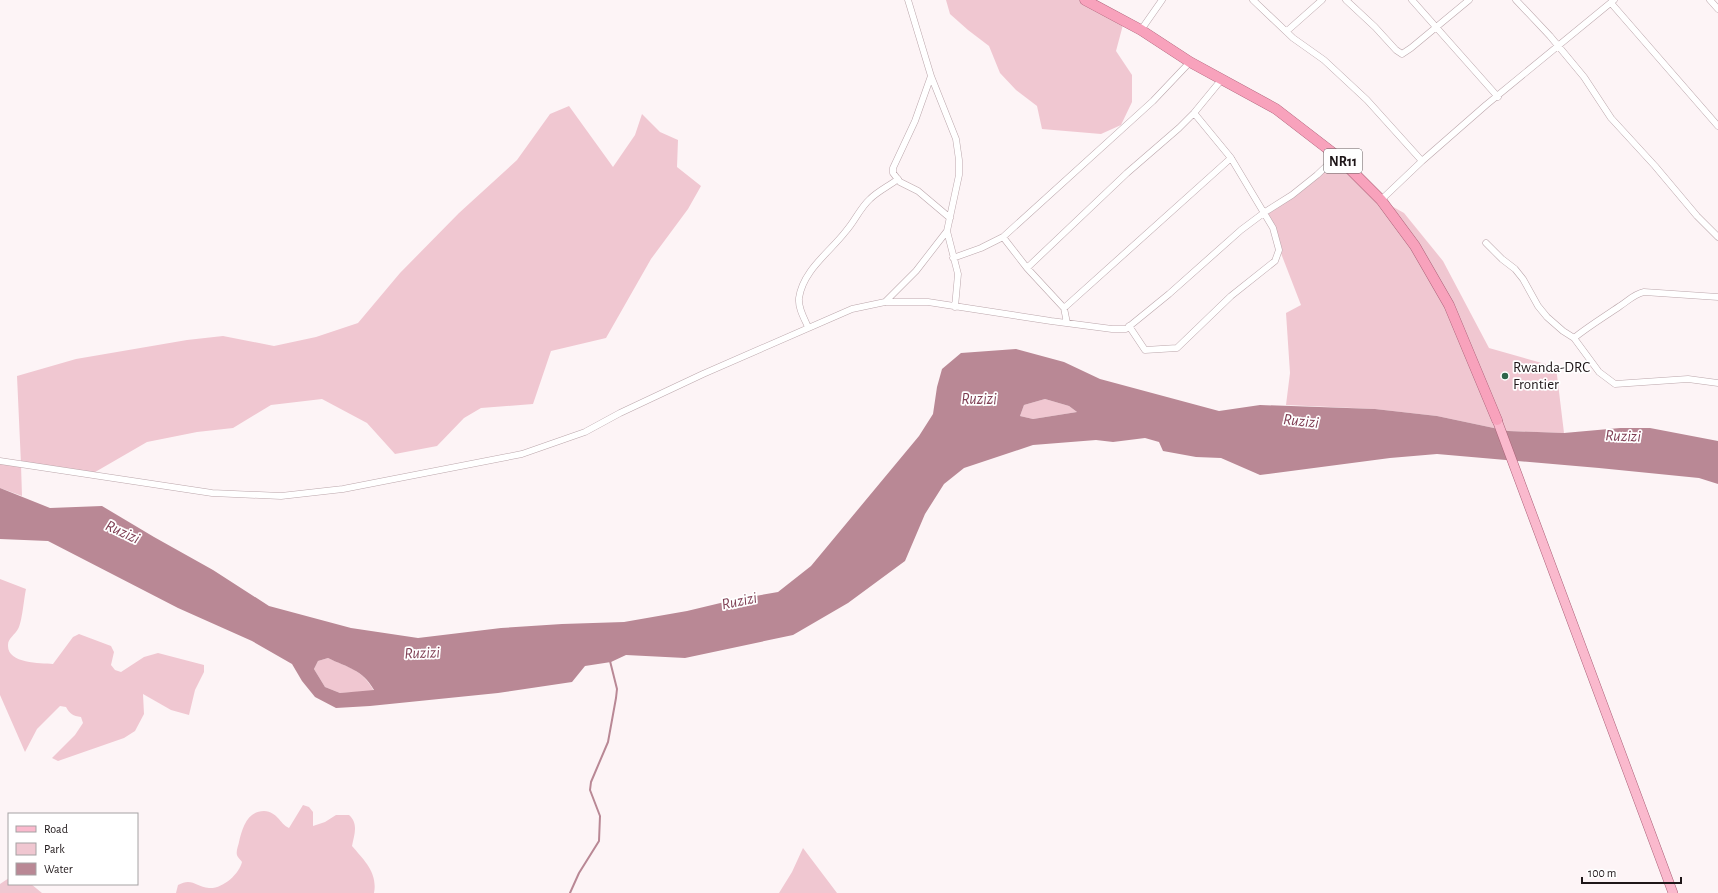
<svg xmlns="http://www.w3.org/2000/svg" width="1718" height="893" viewBox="0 0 1718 893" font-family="'Alegreya Sans',sans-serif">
<rect width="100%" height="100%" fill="#fdf4f6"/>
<path fill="#f0c7d1" d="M 946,0 L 1085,0 L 1124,21 L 1116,51 L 1132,75 L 1132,102 L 1121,125 L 1101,134 L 1042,129 L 1037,106 L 1016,90 L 1000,73 L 989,46 L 968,30 L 950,14 Z
M 569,106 L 613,167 L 635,135 L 642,114 L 660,132 L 678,140 L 677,167 L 701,186 L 688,209 L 651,259 L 606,338 L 551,351 L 533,404 L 481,408 L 464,418 L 437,446 L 395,454 L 367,423 L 322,399 L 271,405 L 233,428 L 197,432 L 147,442 L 90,475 L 21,465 L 22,496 L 0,488 L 0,461 L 21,464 L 17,376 L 76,359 L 187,340 L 223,336 L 274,346 L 316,337 L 358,323 L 400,273 L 459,213 L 517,160 L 550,114 Z
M 1337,156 L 1381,200 L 1404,213 L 1443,261 L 1489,348 L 1556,367 L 1564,433 L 1508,431 L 1437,416 L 1375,409 L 1286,405 L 1290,373 L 1286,313 L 1301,305 L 1265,212 L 1292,195 Z
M 1045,399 L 1069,406 L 1077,412 L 1033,419 L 1020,416 L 1024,405 Z
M 0,579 L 26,589 C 24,598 22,623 18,629 C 15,635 8,638 8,645 C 7,664 40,663 53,664 L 73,637 L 79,634 L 111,646 L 114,652 L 111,665 L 115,670 L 121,672 L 144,657 L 158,653 L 204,665 L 204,672 L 195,690 L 189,715 L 171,710 L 143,694 L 144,714 L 135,731 L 124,738 L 58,761 L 52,758 L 75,735 L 83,723 L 81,717 C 73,716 70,714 66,707 L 60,706 L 37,729 L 25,752 L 0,695 Z
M 328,658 C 349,668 362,669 374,691 L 340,693 L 325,687 L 314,669 L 318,661 Z
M 303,805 L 309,807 L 313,812 L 313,826 L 325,822 L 336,815 L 349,815 C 359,824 354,835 352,846 C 364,860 378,873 374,893 L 176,893 L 178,885 C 192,877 196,887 209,888 C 223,889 239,874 242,862 C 241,860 239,859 238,857 C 235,853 238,847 239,842 C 242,829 247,811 264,811 C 278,812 279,823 289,828 Z
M 803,848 L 837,893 L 779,893 L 792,872 Z
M 9,878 L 9,884 L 31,884 L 42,893 L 0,893 L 0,884 Z"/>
<path fill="#b98895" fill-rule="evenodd" d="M 1016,349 L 1064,362 L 1100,379 L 1219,411 L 1260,405 L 1375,409 L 1437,416 L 1508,431 L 1564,433 L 1620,428 L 1650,428 L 1718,441 L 1718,484 L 1699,478 L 1599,468 L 1437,454 L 1390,458 L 1260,475 L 1221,458 L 1196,457 L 1163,451 L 1159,442 L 1145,438 L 1113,442 L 1096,440 L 1033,445 L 964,468 L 944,484 L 925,514 L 905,561 L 848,603 L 793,635 L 685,658 L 626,655 L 611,662 L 585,666 L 572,682 L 498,693 L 370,706 L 336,708 L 315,697 L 302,681 L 292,664 L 252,641 L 178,608 L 48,541 L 0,539 L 0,488 L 50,508 L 102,506 L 154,537 L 213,570 L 269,606 L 351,628 L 418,638 L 501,628 L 562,624 L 624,622 L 687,611 L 733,600 L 778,592 L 811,566 L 919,436 L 933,414 L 937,387 L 942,369 L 961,353 ZM 1045,399 L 1069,406 L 1077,412 L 1033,419 L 1020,416 L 1024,405 ZM 328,658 C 348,668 362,669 374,690 L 340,693 L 325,687 L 314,669 L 318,661 Z"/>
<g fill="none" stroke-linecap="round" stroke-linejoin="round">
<path stroke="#b98895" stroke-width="2" d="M 570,893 L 579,873 L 599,841 L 600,816 L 590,790 L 591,782 L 608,742 L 616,698 L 617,689 L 610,661"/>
<g stroke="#bba6ab" stroke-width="7">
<path id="minor" d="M 908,0 L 931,76 L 956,139 L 959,160 L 959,175 L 947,231 L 958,274 L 955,307
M 1253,0 L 1293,38 L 1324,60 L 1367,100 L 1422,161
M 1346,0 L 1375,27 L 1396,50 L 1402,54 L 1411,48 L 1469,0
M 1412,0 L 1498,97
M 1516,0 L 1550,36 L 1584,77 L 1611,118 L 1655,166 L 1697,216 L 1718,237
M 1710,0 L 1718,9
M 1611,3 L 1718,126
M 1141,30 L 1162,0
M 1287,31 L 1322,0
M 931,76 L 915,121 L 893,168 L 893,173 L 900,182 L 918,191 L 950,218
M 1381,200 L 1422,161 L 1486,105 L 1614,0
M 1003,237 L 1153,101 L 1190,62
M 1486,243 L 1502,259 L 1515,269 L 1523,279 L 1538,306 L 1547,317 L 1563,331 L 1574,338 C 1589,326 1604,317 1620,306 C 1628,301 1634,294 1644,292 L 1718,297
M 953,258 L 981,248 L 1003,237 L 1027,268 L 1064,308 L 1067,323
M 1027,268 L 1127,173 L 1179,128 L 1194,113 L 1222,79
M 885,302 L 916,271 L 947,231
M 1064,308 L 1231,158
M 1129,326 L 1145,350 L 1177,348 L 1231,296 L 1275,261 L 1279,250 L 1273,228 L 1231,158 L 1194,113
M 808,327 C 804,318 798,308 799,298 C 803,270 830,252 846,231 C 855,221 860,208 870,199 C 878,191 889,186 898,179
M 1574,338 L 1599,372 L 1615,384 L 1688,379 L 1718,383
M 0,461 L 212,493 L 281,496 L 343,489 L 522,454 L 585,432 L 620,413 L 703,374 L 852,309 L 885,302 L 928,302 L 1051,321 L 1112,329 L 1126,329 L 1169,294 L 1241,230 L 1265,212 L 1292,195 L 1317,175 L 1337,156"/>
</g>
<g stroke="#ab6178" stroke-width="10">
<path id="primary" d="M 1497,420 L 1673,893"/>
</g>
<g stroke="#ab6178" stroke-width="11">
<path id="trunk" d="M 1085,0 L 1141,30 L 1190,62 L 1276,109 L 1337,156 L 1381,200 L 1415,246 L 1449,305 L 1497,420"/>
</g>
<use href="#minor" stroke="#fff" stroke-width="6"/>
<use href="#primary" stroke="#fab9cd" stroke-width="9"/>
<use href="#trunk" stroke="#f8a2bc" stroke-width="10"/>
</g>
<circle fill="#2f644a" stroke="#fff" stroke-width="1.5" cx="1505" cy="376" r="4"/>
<g text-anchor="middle" stroke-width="3.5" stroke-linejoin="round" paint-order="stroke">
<rect fill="#fff" stroke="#625c5d" stroke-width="1" x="1324" y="149" width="38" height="24" rx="3"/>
<g font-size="14" font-weight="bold" fill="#1e1618">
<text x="1343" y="166">NR11</text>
</g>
<g font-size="15" fill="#1e1618" stroke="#fff" text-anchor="start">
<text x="1513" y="372">Rwanda-DRC<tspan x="1513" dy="17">Frontier</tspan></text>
</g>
<g font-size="16" font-style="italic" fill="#7f3e53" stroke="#fff">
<text x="979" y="404">Ruzizi</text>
<text transform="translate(1301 420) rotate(6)" y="6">Ruzizi</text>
<text transform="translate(1623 435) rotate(2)" y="6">Ruzizi</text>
<text transform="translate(123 531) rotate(25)" y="6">Ruzizi</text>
<text transform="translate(739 600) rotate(-12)" y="6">Ruzizi</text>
<text transform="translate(422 652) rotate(-2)" y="6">Ruzizi</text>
</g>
</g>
<rect x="8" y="813" width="130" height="72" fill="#ffffff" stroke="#a5a2a3"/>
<rect x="16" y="826" width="20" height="6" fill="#fab9cd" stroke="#a5a2a3"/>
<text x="44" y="833" font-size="12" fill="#1e1618">Road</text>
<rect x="16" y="843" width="20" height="12" fill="#f0c7d1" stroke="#a5a2a3"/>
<text x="44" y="853" font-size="12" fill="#1e1618">Park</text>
<rect x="16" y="863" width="20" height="12" fill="#b98895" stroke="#a5a2a3"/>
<text x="44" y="873" font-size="12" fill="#1e1618">Water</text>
<path d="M1582 877v6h99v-6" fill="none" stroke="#1e1618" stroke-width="2"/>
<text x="1588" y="877" font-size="12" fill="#1e1618" stroke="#ffffff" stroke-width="3" paint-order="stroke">100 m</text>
</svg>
